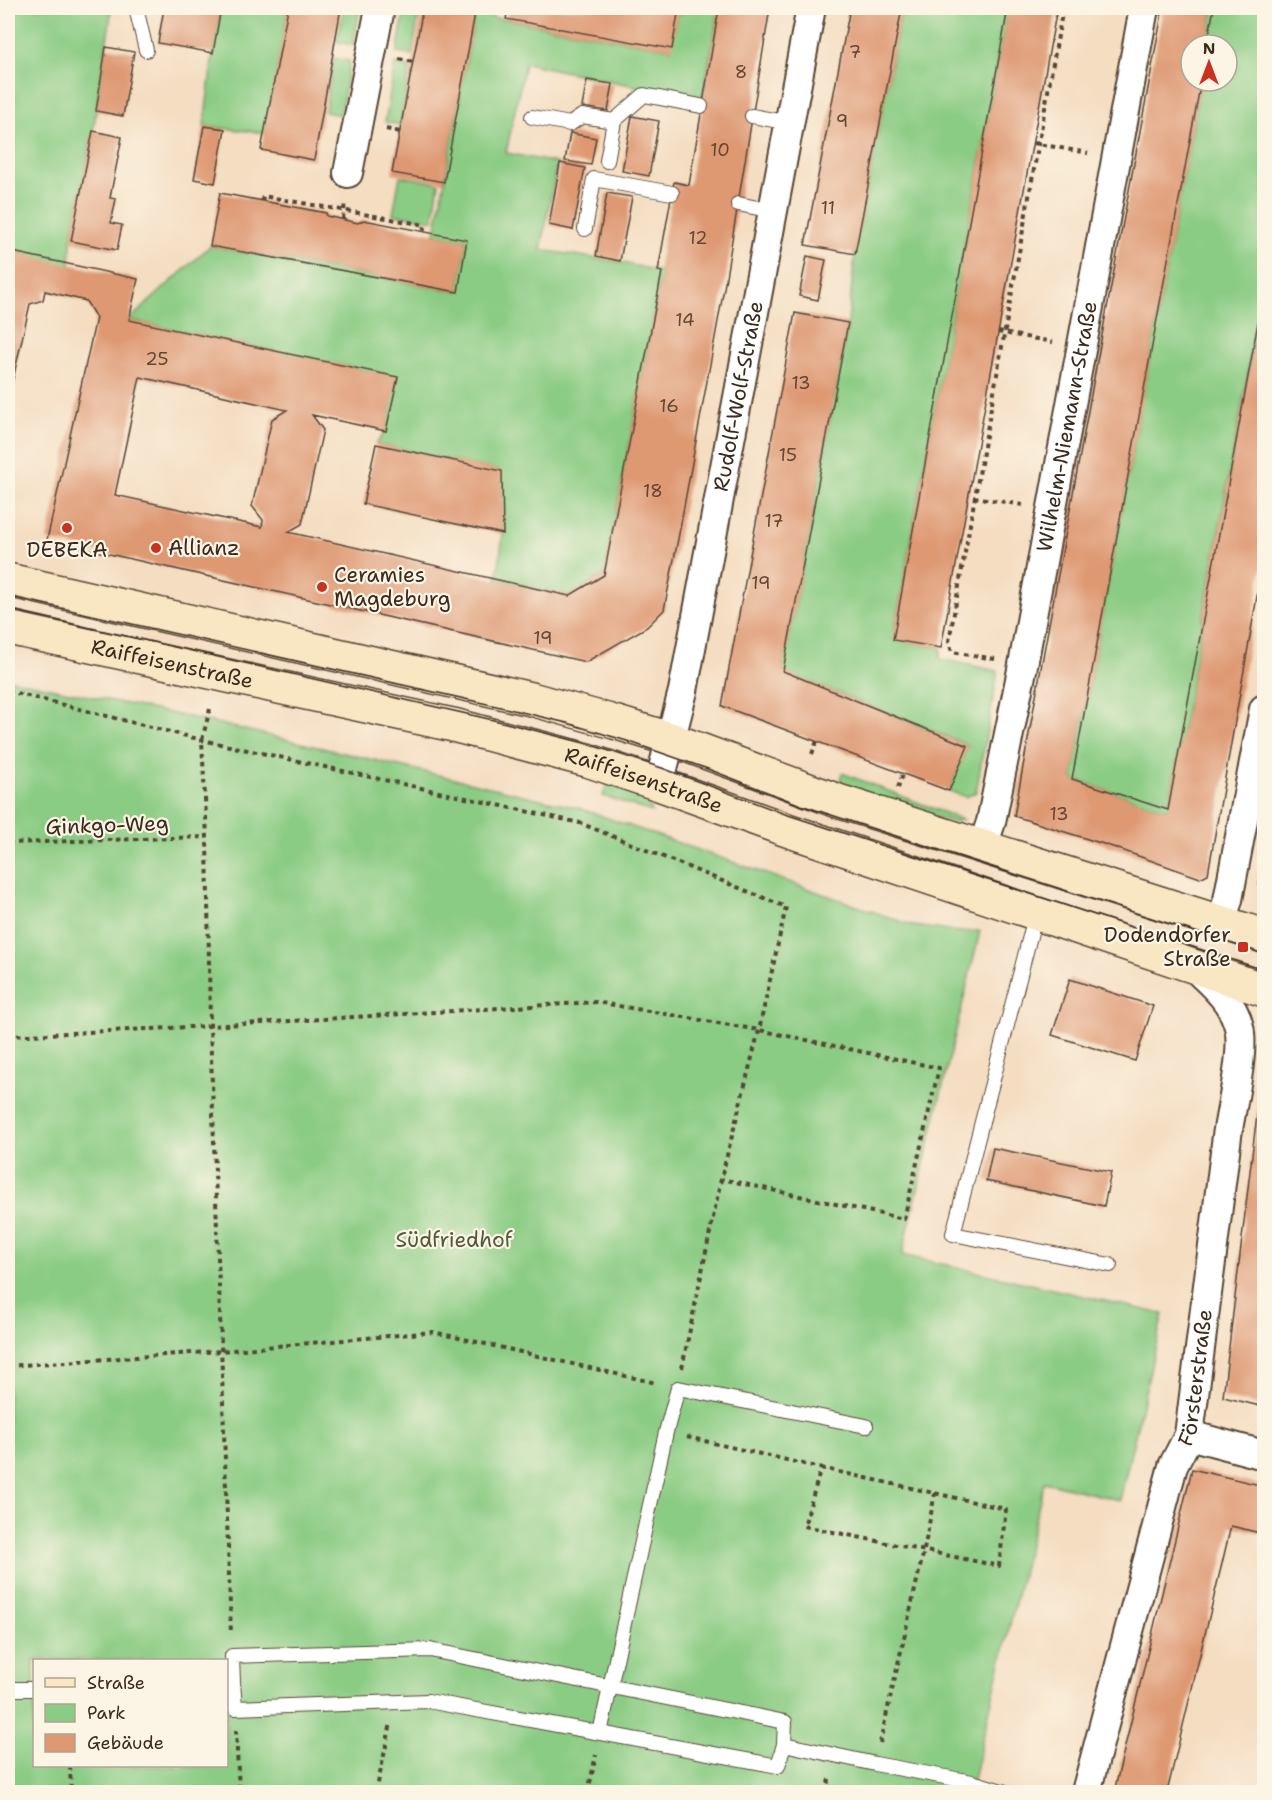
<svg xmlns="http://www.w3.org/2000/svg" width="1272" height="1800" viewBox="0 0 1272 1800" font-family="'Shantell Sans',sans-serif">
<rect width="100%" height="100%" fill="#fcf5e5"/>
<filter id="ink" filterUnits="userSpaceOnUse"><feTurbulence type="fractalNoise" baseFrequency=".0167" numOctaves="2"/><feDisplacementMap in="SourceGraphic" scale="12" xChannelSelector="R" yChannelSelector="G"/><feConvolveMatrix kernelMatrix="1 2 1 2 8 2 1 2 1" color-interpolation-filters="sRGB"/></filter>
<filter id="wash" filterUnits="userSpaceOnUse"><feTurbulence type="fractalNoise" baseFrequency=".008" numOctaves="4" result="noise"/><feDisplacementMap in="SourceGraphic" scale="24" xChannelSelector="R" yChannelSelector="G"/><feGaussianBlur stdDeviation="1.35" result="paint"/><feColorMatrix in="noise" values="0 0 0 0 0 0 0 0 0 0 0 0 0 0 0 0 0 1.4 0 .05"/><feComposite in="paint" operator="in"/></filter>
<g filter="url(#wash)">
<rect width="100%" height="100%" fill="#f4ddc1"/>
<path fill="#8bcc84" stroke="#637b51" stroke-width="1.5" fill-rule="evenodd" d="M 8,8 L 112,8 L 93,131 L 71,241 L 70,266 L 8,251 Z
M 221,8 L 288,8 L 265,133 L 204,126 L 213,53 Z
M 344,8 L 360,8 L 353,45 L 337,42 Z
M 405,8 L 420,8 L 412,55 L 397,53 Z
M 694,8 L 719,8 L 702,100 L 525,63 L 506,153 L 557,163 L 541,250 L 619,262 L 662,272 L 604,575 L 569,596 L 497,579 L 503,534 L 501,471 L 376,444 L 386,431 L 397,377 L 129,320 L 210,246 L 458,292 L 467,240 L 435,234 L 475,14 L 671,49 L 678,15 Z
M 902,8 L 1008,8 L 893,639 L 941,648 L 940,659 L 998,671 L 976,792 L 966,797 L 949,791 L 968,745 L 783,671 L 848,323 L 855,254 Z
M 1214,8 L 1264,8 L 1264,283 L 1168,810 L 1072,779 L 1201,81 L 1227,81 L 1227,45 L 1207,45 Z
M 334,58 L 350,61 L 340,115 L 325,112 Z
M 395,64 L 410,67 L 400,125 L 385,122 Z
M 400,176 L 439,183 L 433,220 L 393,214 Z
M 8,679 L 207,721 L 579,808 L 914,926 L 958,932 L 980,931 L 902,1255 L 1163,1314 L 1120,1500 L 1044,1482 L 970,1792 L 8,1792 ZM 34,1660 L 226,1660 L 226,1766 L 34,1766 Z
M 842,773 L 963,820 L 953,822 L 846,793 L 840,780 Z
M 609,779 L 644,792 L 652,812 L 603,796 Z"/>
<g id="blocks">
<path fill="#de9973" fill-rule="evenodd" d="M 164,8 L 221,8 L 213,53 L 158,43 Z
M 288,8 L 341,8 L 314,160 L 261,150 Z
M 423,8 L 476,8 L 444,182 L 392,173 Z
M 508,8 L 679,8 L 672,49 L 506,19 Z
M 719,8 L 770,8 L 725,283 L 678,539 L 664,610 L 647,627 L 586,662 L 47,540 L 96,318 L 86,301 L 45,291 L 43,300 L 30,304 L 8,401 L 8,251 L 138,279 L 129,320 L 398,377 L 386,431 L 312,415 L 323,430 L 302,524 L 288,532 L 569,596 L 604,575 L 662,272 L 658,271 L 672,193 L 674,182 L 689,185 ZM 140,377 L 287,410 L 272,419 L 252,506 L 263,520 L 262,527 L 115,495 Z
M 850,8 L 902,8 L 855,254 L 805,245 Z
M 1008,8 L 1057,8 L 941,648 L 893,640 Z
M 1163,8 L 1214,8 L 1207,45 L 1191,45 L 1191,81 L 1201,81 L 1072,779 L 1168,810 L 1264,290 L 1264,557 L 1208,874 L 1200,878 L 1113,847 L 1014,816 L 1099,351 Z
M 106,47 L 134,52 L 123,116 L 96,111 Z
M 587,80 L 613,84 L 608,111 L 582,107 Z
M 632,116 L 659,121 L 649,176 L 622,171 Z
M 204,126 L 225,129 L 215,183 L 194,179 Z
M 93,131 L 122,137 L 110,198 L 116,199 L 111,223 L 122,225 L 117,250 L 71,241 Z
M 570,133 L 596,138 L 591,165 L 565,161 Z
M 560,163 L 585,168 L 573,230 L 549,225 Z
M 220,193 L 326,213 L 327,216 L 358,223 L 364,220 L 467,240 L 458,292 L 210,246 Z
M 607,193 L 632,197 L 620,261 L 596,256 Z
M 807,256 L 826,260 L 818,300 L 799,296 Z
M 795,313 L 848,323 L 783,671 L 968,746 L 949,791 L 722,706 Z
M 376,444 L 502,471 L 503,534 L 363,504 Z
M 1263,858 L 1264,859 L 1264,894 L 1259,885 Z
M 1070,979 L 1153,1006 L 1135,1061 L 1052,1035 Z
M 1263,1076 L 1264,1077 L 1264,1407 L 1223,1397 L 1255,1130 Z
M 993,1148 L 1111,1172 L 1104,1206 L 986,1181 Z
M 1192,1469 L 1264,1486 L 1264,1534 L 1231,1526 L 1167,1792 L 1114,1792 Z"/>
</g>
</g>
<g filter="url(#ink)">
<use href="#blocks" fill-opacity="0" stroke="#574536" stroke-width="1.5"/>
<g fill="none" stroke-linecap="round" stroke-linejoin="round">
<g stroke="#574536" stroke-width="16">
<path id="lane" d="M 136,8 L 146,50
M 752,116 L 790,123
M 532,117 L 570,124 L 582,116 L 614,121 L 644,95 L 701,106
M 607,161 L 614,121
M 738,204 L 773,211
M 585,229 L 594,179 L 672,193
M 1036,913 L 953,1234 L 1110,1265
M 226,1682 L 233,1682 L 232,1656 L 430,1650 L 785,1722 L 784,1744 L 875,1764 L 972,1782 L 1005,1792
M 233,1682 L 235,1708 L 428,1701 L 778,1766 L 784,1744
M 8,1689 L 34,1689
M 600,1733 L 666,1432 L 678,1388 L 866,1426"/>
</g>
<g stroke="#574536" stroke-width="32">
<g id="street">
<path d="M 348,173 L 380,8"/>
<path id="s1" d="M 659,784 L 683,691 L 811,8"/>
<path id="s2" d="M 983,846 L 991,822 L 1023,665 L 1144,8"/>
<path d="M 1221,922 L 1228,900 L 1264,709"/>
<path d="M 1189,1435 L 1264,1455"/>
<path id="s3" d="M 1086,1792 L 1173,1466 L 1189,1435 C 1202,1335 1214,1235 1227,1136 C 1231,1108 1245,1052 1239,1027 C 1233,1001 1211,983 1193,966"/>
</g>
</g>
<g stroke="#574536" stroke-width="36">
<g id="secondary">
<path d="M 8,580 L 531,699 L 614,722 L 670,739 L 838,801 L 1264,936"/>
<path id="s4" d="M 8,628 L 453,725 L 587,760 L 659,784 L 787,830 L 1264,990"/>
</g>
</g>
<path stroke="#574536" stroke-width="4" stroke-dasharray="4.5 4.5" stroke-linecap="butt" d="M 399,59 L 413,62
M 386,129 L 400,132
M 1033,143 L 1088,153
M 262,201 L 263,196 L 425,225 L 423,232
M 343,219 L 345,202
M 998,332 L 1053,342
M 974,497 L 1023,505
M 995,659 L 952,652 L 949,641 L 1063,8
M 8,691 L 202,740 L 580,823 L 786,907 L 759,1030 L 721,1179 L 682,1368
M 210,709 L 202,740 L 207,837 L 210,1026 L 231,1634
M 812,754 L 817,741
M 898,788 L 903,774
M 8,843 L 207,837
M 8,1036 L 210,1026 L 596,1002 L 759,1030 L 939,1068 L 904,1219 L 722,1179
M 8,1366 L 221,1351 L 433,1332 L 656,1383
M 687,1437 L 821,1468
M 821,1468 L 1006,1509 L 999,1566 L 804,1526 Z
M 236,1730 L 239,1792
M 880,1743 L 924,1550 L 935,1493
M 70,1766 L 71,1792
M 376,1792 L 391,1723
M 588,1792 L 596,1755
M 826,1792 L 830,1775"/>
<use href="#lane" stroke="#fff" stroke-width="14"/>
<use href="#street" stroke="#fff" stroke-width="28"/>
<use href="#secondary" stroke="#f9e7c3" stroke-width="33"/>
<path stroke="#3b2a1e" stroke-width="1.5" d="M 8,596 L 505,708 L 567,723 L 627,741 L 708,769 L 801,805 L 868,827 L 1264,954
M 8,609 L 502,722 L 588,744 L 662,768 L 785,814 L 1264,970"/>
</g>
</g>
<g fill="#c8321e" stroke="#fcf5e5" stroke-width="2">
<circle cx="67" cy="528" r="6"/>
<circle cx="156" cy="548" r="6"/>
<circle cx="322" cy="587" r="6"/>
<rect x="1237" y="941" width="12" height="12" rx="3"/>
</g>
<g text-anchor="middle" stroke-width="4.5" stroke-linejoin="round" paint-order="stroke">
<g font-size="18" fill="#644633">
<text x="855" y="58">7</text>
<text x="741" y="78">8</text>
<text x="842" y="127">9</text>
<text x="720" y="156">10</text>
<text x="828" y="214">11</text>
<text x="698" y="244">12</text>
<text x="685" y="326">14</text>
<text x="157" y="365">25</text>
<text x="801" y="389">13</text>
<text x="669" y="412">16</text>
<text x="788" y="461">15</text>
<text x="653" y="497">18</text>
<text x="774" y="527">17</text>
<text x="761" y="589">19</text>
<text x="543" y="644">19</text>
<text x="1059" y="820">13</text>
</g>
<g font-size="21" fill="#3b2a1e" stroke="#fcf5e5">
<text dy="7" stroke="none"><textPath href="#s1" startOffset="396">Rudolf-Wolf-Straße</textPath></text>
<text dy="7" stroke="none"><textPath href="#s2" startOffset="428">Wilhelm-Niemann-Straße</textPath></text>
<text dy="7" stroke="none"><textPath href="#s4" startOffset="168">Raiffeisenstraße</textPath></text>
<text dy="7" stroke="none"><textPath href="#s4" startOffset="654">Raiffeisenstraße</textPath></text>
<text transform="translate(107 825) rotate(-2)" y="7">Ginkgo-Weg</text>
<text dy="7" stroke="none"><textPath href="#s3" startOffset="430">Försterstraße</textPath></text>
</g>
<g font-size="21" fill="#3b2a1e" stroke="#fcf5e5" text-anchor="start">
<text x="168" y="555">Allianz</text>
<text x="67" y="557" text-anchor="middle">DEBEKA</text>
<text x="334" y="582">Ceramies<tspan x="334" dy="24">Magdeburg</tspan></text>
<text x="1231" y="942" text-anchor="end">Dodendorfer<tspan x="1231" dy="24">Straße</tspan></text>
</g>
<g font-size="21" fill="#535b3d" stroke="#fcf5e5">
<text x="454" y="1247">Südfriedhof</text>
</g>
</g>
<rect width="1272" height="1800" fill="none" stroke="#fcf5e5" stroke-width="30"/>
<rect x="33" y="1659" width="195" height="108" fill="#fcf5e5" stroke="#afa495" stroke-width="1.5"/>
<rect x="45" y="1678" width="30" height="9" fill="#f9e7c3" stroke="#afa495" stroke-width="1.5"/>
<text x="87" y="1689" font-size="18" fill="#3b2a1e">Straße</text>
<rect x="45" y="1704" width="30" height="18" fill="#8bcc84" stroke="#afa495" stroke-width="1.5"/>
<text x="87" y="1719" font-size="18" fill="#3b2a1e">Park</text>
<rect x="45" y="1734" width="30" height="18" fill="#de9973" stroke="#afa495" stroke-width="1.5"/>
<text x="87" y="1749" font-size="18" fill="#3b2a1e">Gebäude</text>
<g transform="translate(1209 63)"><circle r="28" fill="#fcf5e5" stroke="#afa495" stroke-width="1.5"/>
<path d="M0-4.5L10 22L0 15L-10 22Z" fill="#c8321e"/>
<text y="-9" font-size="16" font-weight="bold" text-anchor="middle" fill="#3b2a1e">N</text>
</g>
</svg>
